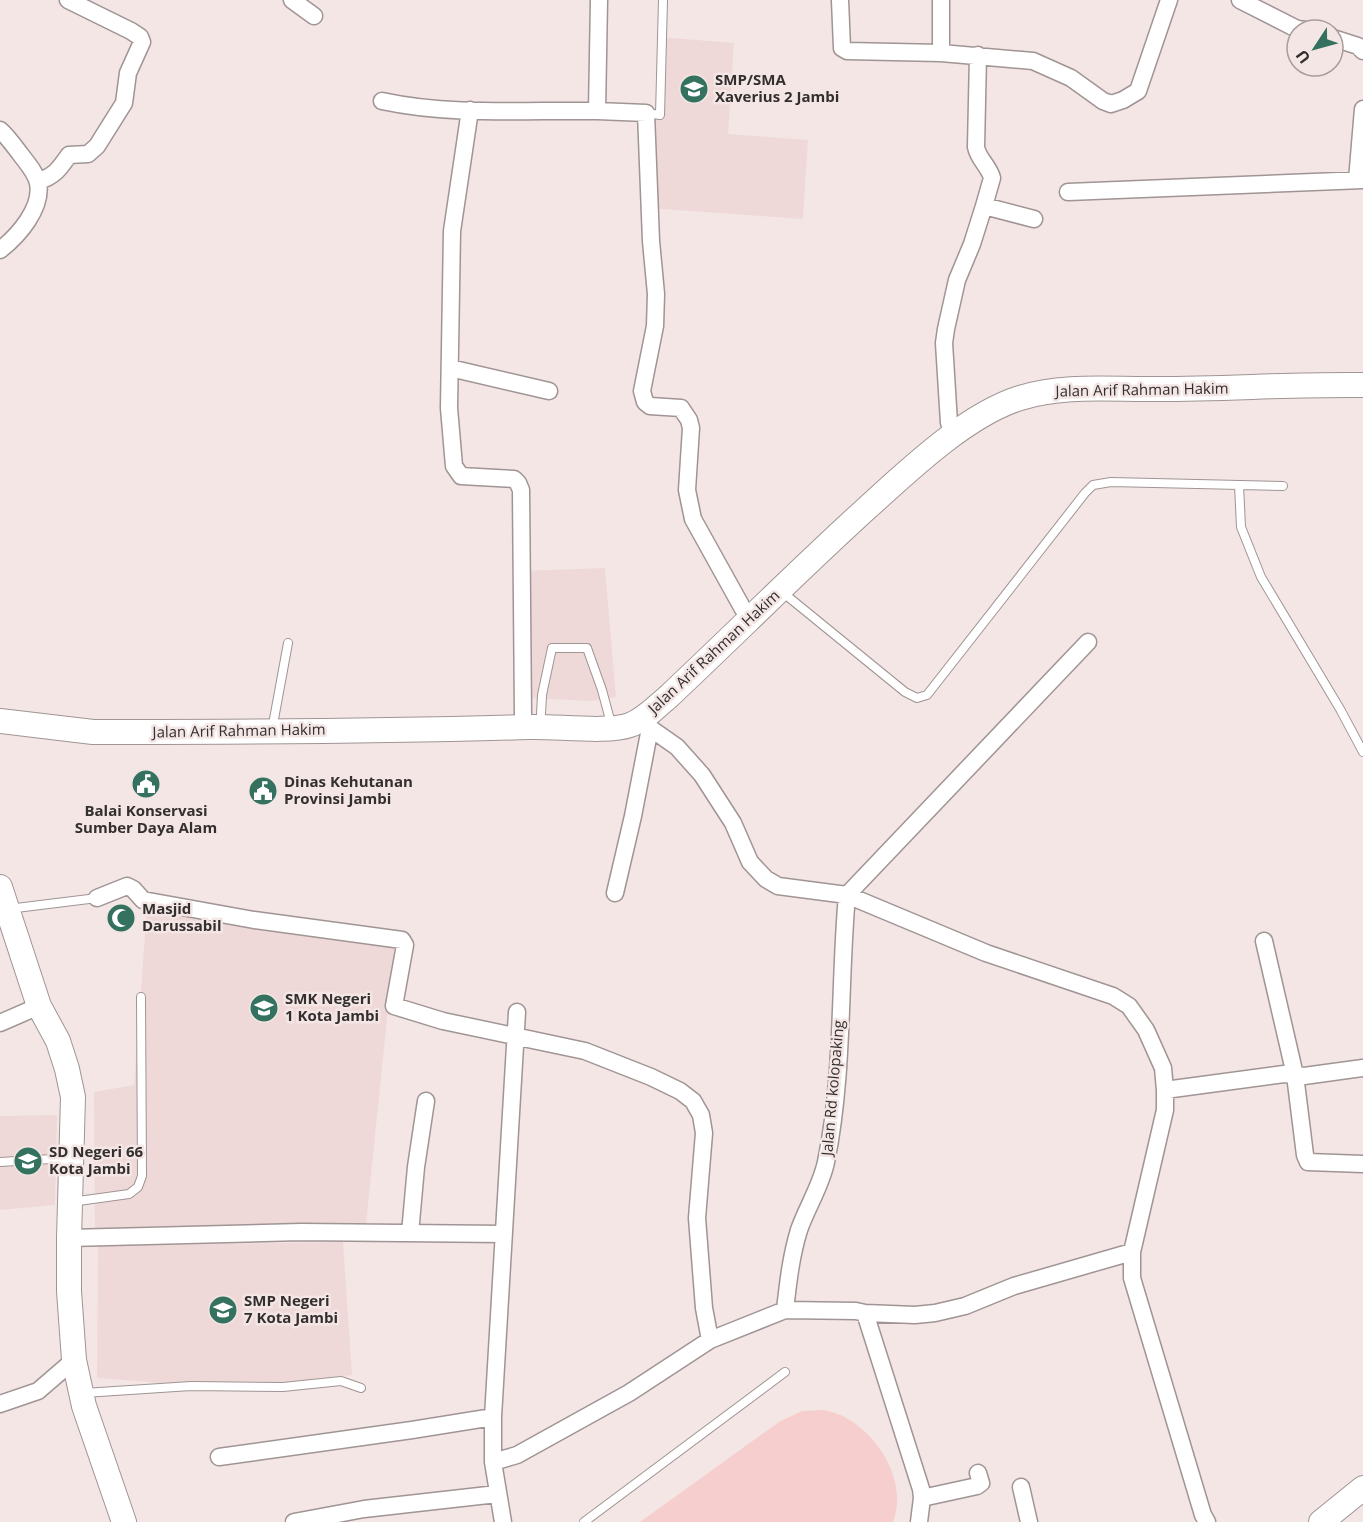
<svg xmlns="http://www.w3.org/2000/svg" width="1363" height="1522" viewBox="0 0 1363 1522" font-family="'Open Sans',sans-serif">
<rect width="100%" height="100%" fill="#f3e6e5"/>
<path fill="#efd9d8" d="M 660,37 L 734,43 L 728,134 L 808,140 L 803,219 L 649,208 Z
M 605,568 L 616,697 L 591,701 L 529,698 L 523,571 Z
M 147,908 L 396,931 L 366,1224 L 173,1232 L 95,1232 L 94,1092 L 134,1085 Z
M 57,1115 L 55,1205 L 0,1210 L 0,1116 Z
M 343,1242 L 352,1375 L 283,1383 L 161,1383 L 97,1378 L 98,1246 Z"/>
<path fill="#f6cecd" d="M 824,1410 C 831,1412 840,1414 846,1418 C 880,1436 908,1484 893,1522 L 640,1522 L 779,1422 L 802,1411 Z"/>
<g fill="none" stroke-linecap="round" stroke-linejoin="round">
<g stroke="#a09494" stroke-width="10">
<path id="lane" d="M 646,113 L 660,115 L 663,0
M 1239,485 L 1241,527 L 1261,577 L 1340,709 L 1363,752
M 781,591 L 905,692 L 917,698 L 927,695 L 1085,493 L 1093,485 L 1111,482 L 1283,486
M 541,714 L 542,695 L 552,648 L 587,648 L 602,690 L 609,716
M 274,719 L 288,643
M 8,909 L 97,898
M 0,1162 L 69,1158
M 71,1202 L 129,1194 L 138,1187 L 142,1176 L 141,997
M 84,1393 L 191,1386 L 283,1387 L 341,1381 L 361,1388
M 584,1522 L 785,1372"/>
</g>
<g stroke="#a09494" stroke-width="19">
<path id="street" d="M 292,0 L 314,16
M 840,0 L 842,48 L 847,51 L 941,53
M 941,0 L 941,53 L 1033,61 L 1071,78 L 1103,101 L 1111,104 L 1123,100 L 1138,91 L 1169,0
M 1240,0 L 1297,29 L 1306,30
M 1333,38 L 1358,46 L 1363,51
M 978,55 L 976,147 C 978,159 989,166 992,178 L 984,206
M 382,101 C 451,116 526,110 597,111 L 599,0
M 470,110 L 452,231 L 449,408 L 454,466 L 461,476 L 514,479 L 518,483 L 521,490 L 523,715
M 597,111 L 646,113 L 651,241 L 656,294 L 655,326 L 642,391 L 645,402 L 650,406 L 681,408 L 689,420 L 691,428 L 687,490 L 693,519 L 743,609
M 0,130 C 8,137 14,146 21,155 C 27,163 36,173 38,183 C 43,208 18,236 0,250
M 1357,180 L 1363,109
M 38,181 C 54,177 60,168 69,155 L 88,154 L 97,146 L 124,103 L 128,73 L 142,42 L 140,37 L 131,31 L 68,0
M 1068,192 L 1363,180
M 450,368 L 549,391
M 949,423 L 944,343 L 946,329 L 957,280 L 972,244 L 984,206 L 1034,219
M 642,719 L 650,728 L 677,747 L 702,775 L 733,823 L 750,862 L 766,879 L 778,886 L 847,895 L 986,953 L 1113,996 L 1129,1006 L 1146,1030 L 1163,1068 L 1165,1090 L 1165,1110 L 1132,1252 L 1132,1278 L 1203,1515 L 1207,1522
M 615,893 L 633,816 L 650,728
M 97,898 L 127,886 L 133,889 L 143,900 L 254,920 L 402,940 L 405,945 L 394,1006 L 443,1021 L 585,1051 L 651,1077 L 680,1091 L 693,1101 L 701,1115 L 704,1133 L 697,1218 L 704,1308 L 710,1340
M 1264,941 L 1295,1075 L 1305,1155 L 1308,1162 L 1363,1164
M 517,1012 L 493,1417 L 493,1462 L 517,1455 L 629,1393 L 710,1340 L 785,1310 L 856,1311 L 865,1313 L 921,1489 L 922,1498 L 919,1522
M 0,1023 L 39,1006
M 1165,1090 L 1284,1074 L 1304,1076 L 1363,1068
M 410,1233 L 416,1167 L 426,1101
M 69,1238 L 301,1232 L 504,1234
M 785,1310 C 788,1283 791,1256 799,1230 C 807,1207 821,1186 826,1162 C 844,1075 839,983 847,895 L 1088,642
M 865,1313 L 915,1315 L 935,1313 L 965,1306 L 1014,1286 L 1132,1252
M 0,1404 L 38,1391 L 74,1360
M 219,1457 L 412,1430 L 493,1417
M 493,1462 L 503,1522
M 1021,1487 L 1029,1522
M 922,1498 L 977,1486 L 981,1483 L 978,1473
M 294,1522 L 364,1509 L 497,1494"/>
</g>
<g stroke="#a09494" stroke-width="26">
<path id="secondary" d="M 0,721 L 93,732 L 125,732 C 260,732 395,731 530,727 C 556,726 608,733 630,725 C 644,720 656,707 667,698 C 734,635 799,570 867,508 C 909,470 966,415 1020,398 C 1065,384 1113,390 1159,389 C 1227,389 1295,384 1363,385
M 0,887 L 39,1006 L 58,1041 L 67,1069 L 73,1097 L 69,1238 L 69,1291 L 74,1360 L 84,1406 L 124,1522
M 1321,1522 L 1363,1488"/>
</g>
<use href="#lane" stroke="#fff" stroke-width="8"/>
<use href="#street" stroke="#fff" stroke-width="16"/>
<use href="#secondary" stroke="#fff" stroke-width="24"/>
</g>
<defs>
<g id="school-disc" transform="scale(1.5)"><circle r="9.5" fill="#34725f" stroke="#f3e6e5"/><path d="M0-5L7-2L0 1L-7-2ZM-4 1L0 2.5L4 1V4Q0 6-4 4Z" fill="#fff"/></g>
<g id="civic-disc" transform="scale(1.5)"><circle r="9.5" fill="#34725f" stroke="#f3e6e5"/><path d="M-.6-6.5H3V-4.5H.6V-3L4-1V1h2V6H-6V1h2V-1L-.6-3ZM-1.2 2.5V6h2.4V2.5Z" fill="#fff"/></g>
<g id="mosque-disc" transform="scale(1.5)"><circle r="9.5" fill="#34725f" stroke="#f3e6e5"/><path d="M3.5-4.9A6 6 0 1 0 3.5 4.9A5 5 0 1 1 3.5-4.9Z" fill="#fff"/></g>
</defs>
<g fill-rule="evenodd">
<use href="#school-disc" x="694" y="89"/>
<use href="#civic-disc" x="146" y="784"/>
<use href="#civic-disc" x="263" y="791"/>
<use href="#mosque-disc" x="121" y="918"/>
<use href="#school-disc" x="264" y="1008"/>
<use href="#school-disc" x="28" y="1161"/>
<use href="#school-disc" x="223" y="1310"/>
</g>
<g text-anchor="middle" stroke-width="5" stroke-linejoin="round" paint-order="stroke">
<g font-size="15" font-weight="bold" fill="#342f2f" stroke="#f3e6e5" text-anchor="start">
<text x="715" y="85">SMP/SMA<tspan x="715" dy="17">Xaverius 2 Jambi</tspan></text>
<text x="284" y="787">Dinas Kehutanan<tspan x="284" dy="17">Provinsi Jambi</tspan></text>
<text x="146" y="816" text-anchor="middle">Balai Konservasi<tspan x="146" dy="17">Sumber Daya Alam</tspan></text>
<text x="142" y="914">Masjid<tspan x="142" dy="17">Darussabil</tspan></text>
<text x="285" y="1004">SMK Negeri<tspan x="285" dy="17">1 Kota Jambi</tspan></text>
<text x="49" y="1157">SD Negeri 66<tspan x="49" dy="17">Kota Jambi</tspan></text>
<text x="244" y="1306">SMP Negeri<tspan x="244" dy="17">7 Kota Jambi</tspan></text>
</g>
<g font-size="15" fill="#342f2f" stroke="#f3e6e5">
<text transform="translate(1142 390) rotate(-1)" y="5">Jalan Arif Rahman Hakim</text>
<text transform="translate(714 652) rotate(-43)" y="5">Jalan Arif Rahman Hakim</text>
<text transform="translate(239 731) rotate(-1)" y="5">Jalan Arif Rahman Hakim</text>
<text transform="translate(833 1088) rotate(-85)" y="5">Jalan Rd kolopaking</text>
</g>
</g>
<g transform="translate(1315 48) rotate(234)"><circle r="28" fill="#f3e6e5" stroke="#a79d9c" stroke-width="1.5"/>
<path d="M0-4.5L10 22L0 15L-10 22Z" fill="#34725f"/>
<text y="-9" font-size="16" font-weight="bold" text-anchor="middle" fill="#342f2f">U</text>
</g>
</svg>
